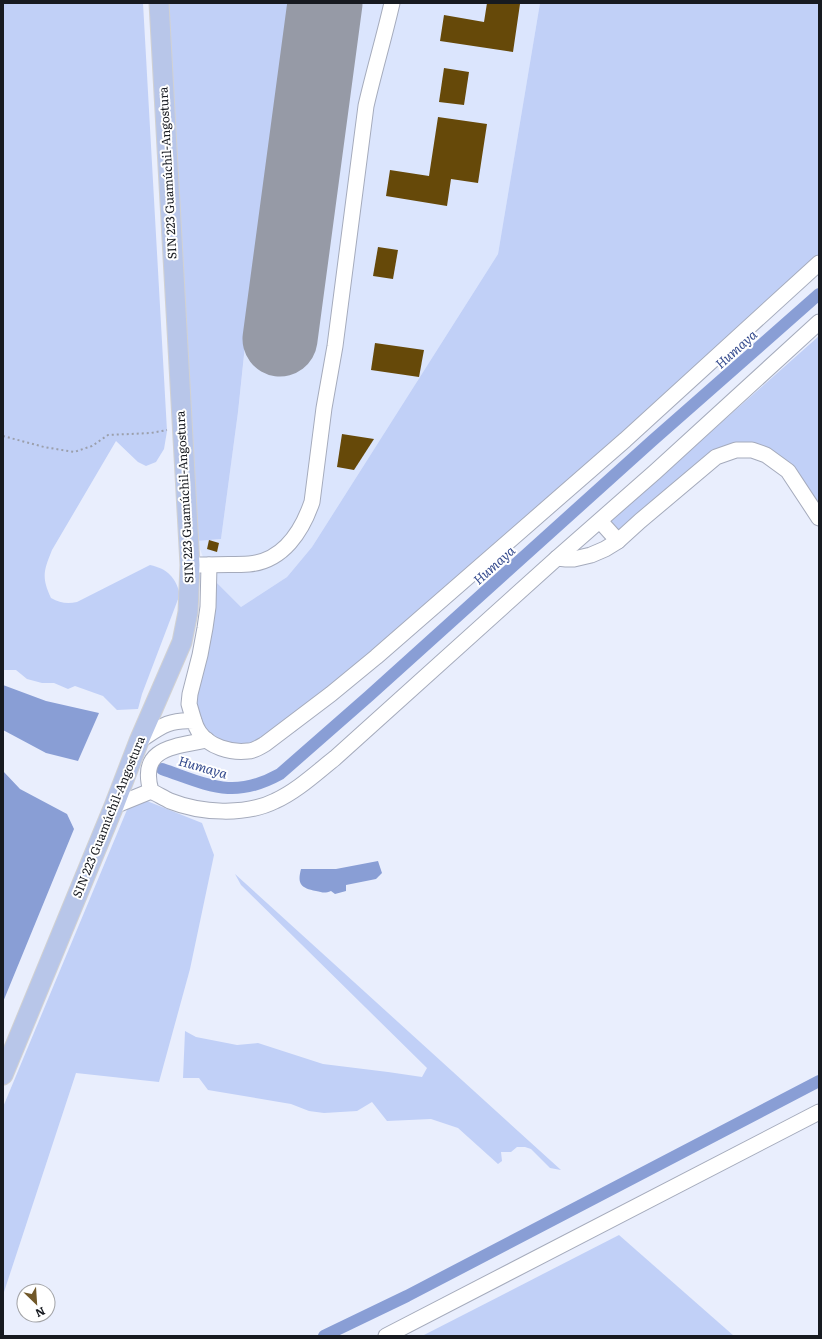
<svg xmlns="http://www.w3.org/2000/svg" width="822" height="1339" font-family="Literata,serif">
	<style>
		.built { fill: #dbe5fd }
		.green { fill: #c1d0f7 }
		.water { fill: #899ed5 }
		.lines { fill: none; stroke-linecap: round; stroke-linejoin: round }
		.canal { stroke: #899ed5; stroke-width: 12 }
		.runway { stroke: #969aa6; stroke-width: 75 }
		.building { fill: #664909 }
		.minor-casing { stroke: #a5abbc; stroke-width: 17 }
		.major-casing { stroke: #d1d1d2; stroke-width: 21 }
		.path { stroke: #9b9fab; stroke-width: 2; stroke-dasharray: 2 3; stroke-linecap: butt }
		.minor { stroke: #fff; stroke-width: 15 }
		.major { stroke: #b8c6e9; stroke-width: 19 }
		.labels { text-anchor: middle; stroke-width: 4; stroke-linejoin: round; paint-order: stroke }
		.street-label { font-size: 12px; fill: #171a20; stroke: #fff }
		.water-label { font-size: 13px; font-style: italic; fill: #354b8e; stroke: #fff }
	</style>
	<rect width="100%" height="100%" fill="#e9eefd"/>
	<polygon class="built" points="282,3 540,3 498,254 312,547 287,577 241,607 210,576 197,541 221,539 238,412"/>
	<g class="green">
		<path d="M3,3H143L167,431L164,449L156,462L146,466L138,462L116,441L52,550C44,570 41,577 51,598C60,603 67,604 77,602L150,565C168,569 175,577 180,594L142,694L138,709L117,710L103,696L75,686L68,689L54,683H42L27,679L16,670H3Z"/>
		<polygon points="168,3 312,3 267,337 246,336 238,412 221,539 197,541"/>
		<polygon points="540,3 819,3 819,261 524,524 296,731 256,751 204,743 189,685 210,576 241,607 287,577 312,547 498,254"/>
		<polygon points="819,336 819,527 789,476 742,449 621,532 610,521"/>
		<polygon points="147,801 202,823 214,855 190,969 159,1082 76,1073 3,1295 3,1107 129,805"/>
		<polygon points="235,874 561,1170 550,1168 531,1149 525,1147 517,1147 511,1152 501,1152 502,1161 498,1164 458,1128 431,1119 387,1121 372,1102 357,1111 324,1113 309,1111 291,1104 208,1090 199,1078 183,1078 185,1031 196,1037 237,1045 258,1043 323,1064 388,1072 422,1077 427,1068 241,885"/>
		<polygon points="619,1235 734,1336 422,1336"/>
	</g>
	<g class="water">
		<polygon points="3,685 46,701 99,713 78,761 46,753 3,730"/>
		<polygon points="3,771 20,789 67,814 74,829 3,1002"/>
		<path d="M378,861L382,873L376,879L346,885V891L335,894L331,891C324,894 322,892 316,891C301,888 297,884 301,869H336Z"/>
	</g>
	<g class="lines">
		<g class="canal">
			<path d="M162,769C209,785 233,800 280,774L369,696L652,441L819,294"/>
			<polyline points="324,1336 407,1296 819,1081"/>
		</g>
		<polyline class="runway" points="280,339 325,3"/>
	</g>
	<g class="building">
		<polygon points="487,3 520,4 513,52 440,41 444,15 484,22"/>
		<polygon points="444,68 469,72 464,105 439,102"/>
		<polygon points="438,117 487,124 478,183 451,179 447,206 386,196 390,170 429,176"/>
		<polygon points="378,247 398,250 393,279 373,276"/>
		<polygon points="375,343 424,350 419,377 371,370"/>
		<polygon points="342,434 374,439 354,470 337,467"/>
		<polygon points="209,540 219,543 217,552 207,549"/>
	</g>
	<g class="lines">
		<defs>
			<g id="minor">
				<polyline points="600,521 618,541"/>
				<polyline points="557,558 566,559 574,559 591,555 605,549 618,541 640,521 716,457 736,450 752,450 766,455 788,471 819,518"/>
				<path d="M209,565C222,564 236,565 249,564C283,561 302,531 312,502L324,408L335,346L366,106C374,71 384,38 392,3"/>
				<polyline points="194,721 189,704 190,694 200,655 205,628 208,607 209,565 200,565"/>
				<path d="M207,740C175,747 138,747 151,791C157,794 164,798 170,801C200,813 245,816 275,801C297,791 316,773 335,758L557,558L655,472L819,322"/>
				<path d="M139,741C159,728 168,719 194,721C195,724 197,729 199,732C209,747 231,753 248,751C254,751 260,747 265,744L331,694L376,657L625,440L819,263"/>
				<polyline points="114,806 151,791"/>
				<polyline points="386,1336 819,1112"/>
			</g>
			<polyline id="major" points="3,1075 114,806 139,741 182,642 188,612 190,565 159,3"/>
		</defs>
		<use href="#minor" class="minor-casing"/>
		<use href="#major" class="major-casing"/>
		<polyline class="path" points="3,436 44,447 74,452 92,446 108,435 151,433 167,430"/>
		<use href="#minor" class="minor"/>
		<use href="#major" class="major"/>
	</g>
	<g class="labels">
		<g class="street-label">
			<text transform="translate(168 173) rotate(-93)" y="4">SIN 223 Guamúchil-Angostura</text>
			<text transform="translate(185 497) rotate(-93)" y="4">SIN 223 Guamúchil-Angostura</text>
			<text transform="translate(109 817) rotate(-68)" y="4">SIN 223 Guamúchil-Angostura</text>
		</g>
		<g class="water-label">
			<text transform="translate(736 349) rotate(-42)" y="5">Humaya</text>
			<text transform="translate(494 565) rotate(-42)" y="5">Humaya</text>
			<text transform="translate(203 767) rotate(16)" y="5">Humaya</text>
		</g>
	</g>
	<rect width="822" height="1339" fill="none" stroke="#171a20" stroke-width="8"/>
	<g transform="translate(36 1303) rotate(155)"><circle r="19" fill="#ffffff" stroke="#a2a3a6"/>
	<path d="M0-3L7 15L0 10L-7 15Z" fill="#715829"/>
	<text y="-6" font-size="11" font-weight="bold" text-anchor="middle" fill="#171a20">N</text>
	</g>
</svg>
